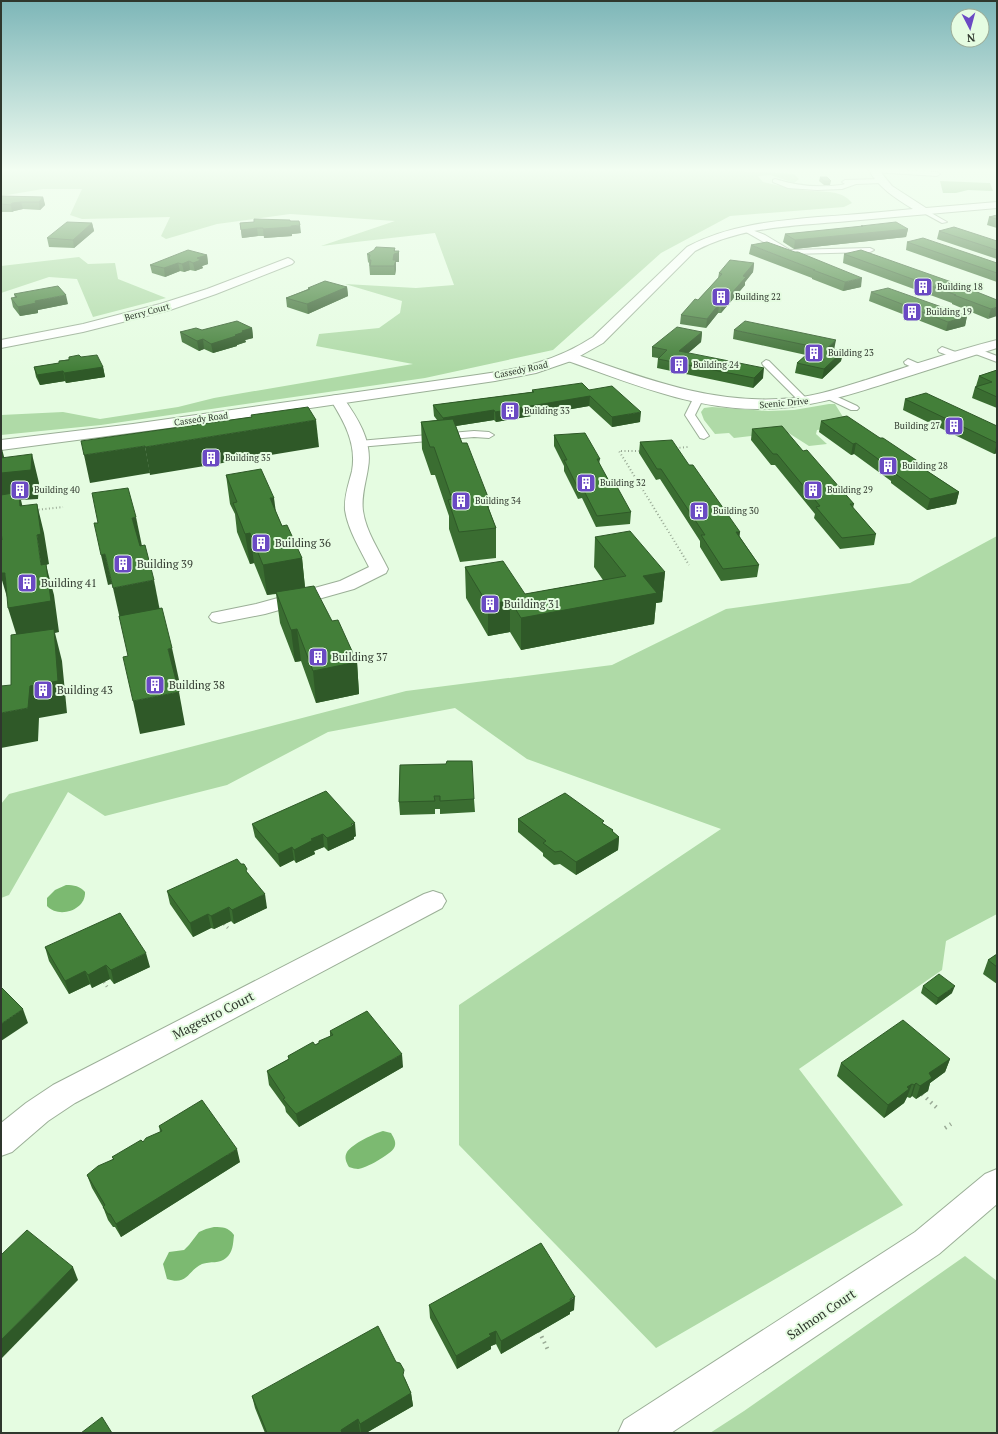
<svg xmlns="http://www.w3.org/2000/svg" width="998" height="1434" font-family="'PT Serif',serif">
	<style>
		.green { fill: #afdaa7 }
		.water { fill: #7cba71 }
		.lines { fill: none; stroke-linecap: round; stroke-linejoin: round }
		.service-casing { stroke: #9baf97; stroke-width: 2 }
		.minor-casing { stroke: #9baf97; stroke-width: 2 }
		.tertiary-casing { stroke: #9baf97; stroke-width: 2 }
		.path-far2 { stroke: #99a995; stroke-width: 2; stroke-dasharray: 1 2.5; stroke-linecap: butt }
		.path-far1 { stroke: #99a995; stroke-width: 3; stroke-dasharray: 1 3.5; stroke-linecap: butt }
		.path { stroke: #99a995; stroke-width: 4; stroke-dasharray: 1.5 4.5; stroke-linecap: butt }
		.service { fill: #fff; fill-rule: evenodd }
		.minor { fill: #fff; fill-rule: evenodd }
		.tertiary { fill: #fff; fill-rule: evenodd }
		.wall { fill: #3a6d31 }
		.shaded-wall { fill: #2f5928 }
		.building { fill: #437f39; stroke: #2f5928 }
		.labels { text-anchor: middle; stroke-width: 4; stroke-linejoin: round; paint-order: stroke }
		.far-poi-label { font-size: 9px; fill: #2f372d; stroke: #e5fce1; text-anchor: start }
		.far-street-label { font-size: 9px; fill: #2f372d; stroke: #e5fce1 }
		.poi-label { font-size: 11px; fill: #2f372d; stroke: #e5fce1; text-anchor: start }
		.near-street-label { font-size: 13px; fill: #2f372d; stroke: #e5fce1 }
	</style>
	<rect width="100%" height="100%" fill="#e5fce1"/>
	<g class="green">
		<path d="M1,169H703L794,174L799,179L794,183L770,175L758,176L763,182C776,185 790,188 803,190C819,193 841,188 852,203L844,207L730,216L661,253L553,350L425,378L101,425L1,435V415L63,412L100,419L178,407L214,398L413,364L316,346L319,334L379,328L400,313L402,301L345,284L416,288L454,285L435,233L321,246L395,221L290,214L217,224L166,239L161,236L170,217L82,219L70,215L82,189H43L1,196Z"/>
		<polygon points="79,257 88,264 115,263 118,279 166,298 93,317 77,279 49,277 1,293 1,266"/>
		<polygon points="829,404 835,404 843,417 855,424 817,430 816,434 827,444 809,446 787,432 734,438 729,433 715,434 704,420 701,412 704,408 712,407 768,411 794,410"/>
		<polygon points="997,536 997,914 946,941 942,970 799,1069 903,1205 656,1348 459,1145 459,1005 721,829 527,759 455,708 328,732 227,785 105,816 68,792 9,895 1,898 1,804 9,794 406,691 612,665 726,609 910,583"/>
		<polygon points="965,1256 997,1281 997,1433 710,1433 744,1411"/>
	</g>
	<g class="water">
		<polygon points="940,181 990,183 993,191 968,190 956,193 943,193"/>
		<path d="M66,885C74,885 80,886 85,892C86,910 59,919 47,906V898L55,890Z"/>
		<path d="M383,1131L391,1133C394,1138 397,1143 394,1148C391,1154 365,1169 358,1169C356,1169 352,1168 349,1167C346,1162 344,1157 347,1152C352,1144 375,1133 383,1131Z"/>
		<path d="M214,1227C223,1227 228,1227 234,1235C233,1244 233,1252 226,1258C220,1264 210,1261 202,1264C188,1270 188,1286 167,1279L163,1264L169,1252L184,1250L189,1245L199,1232L206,1229Z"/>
	</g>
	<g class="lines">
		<defs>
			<g id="service">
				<polygon points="870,169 937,172 940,174 937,176 873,172"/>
				<path d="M775,179C797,186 818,188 841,185L845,184L842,182L845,180L881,179L884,181L881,183L856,184L842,189L817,190L788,188L773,182V180Z"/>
				<polygon points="922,210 926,210 947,222 942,223 922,212"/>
				<path d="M744,227L765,235L790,250L870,248L874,250L870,252L790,254C774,250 757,237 742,230V228Z"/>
				<polygon points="942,347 961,354 962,356 958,359 939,352 938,350"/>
				<polygon points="976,348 997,356 997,362 973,353 972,351 973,349"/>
				<polygon points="908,359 924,366 925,368 921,371 905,364 904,362"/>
				<polygon points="766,360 769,361 810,402 808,404 802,404 763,365 762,363"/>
				<polygon points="829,393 857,406 859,408 857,410 851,410 826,398 824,396"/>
				<polygon points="698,396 703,399 695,415 709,436 704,439 700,438 685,415 693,399"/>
				<polygon points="474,431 489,432 494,435 489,438 474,437 359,447 354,444 359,441"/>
			</g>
			<g id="minor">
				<polygon points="288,258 292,260 294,262 292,264 216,294 170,310 83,332 1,348 1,340 83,324 160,304 207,289"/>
				<path d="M997,340V348C960,360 924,371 887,383C846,396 805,409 761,409C693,410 628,382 565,360L563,357L565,354L570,353L575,354C646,379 716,406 793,398C818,396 842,387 866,380C910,366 953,351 997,340Z"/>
				<path d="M337,395L342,396C357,417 373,441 368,468C366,482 361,496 363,511C366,532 379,550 388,569L386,573L354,589L265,614L219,623L212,621L209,617L212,613L256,604L340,581L369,567C360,549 348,530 345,510C344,496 349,483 352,471C357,444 344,421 330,399L332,396Z"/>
				<polygon points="433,891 442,894 446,901 442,908 75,1103 48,1121 12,1152 1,1156 1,1123 26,1103 53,1085 424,894"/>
				<polygon points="997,1169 997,1204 939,1254 671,1433 618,1433 624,1420 915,1232 985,1174"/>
			</g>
			<path id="tertiary" d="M868,169H878L892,186L926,208L997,202V208C948,212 898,217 849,221C796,226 742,226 695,251L603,343L571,361L536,373L495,381L221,421L1,450V440L133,424L477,375C520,369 556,361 593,337L687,247C728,225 773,221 818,217C850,215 881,212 913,209C895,198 879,188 868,169Z"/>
		</defs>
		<use href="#service" class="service-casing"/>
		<use href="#minor" class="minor-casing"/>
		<use href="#tertiary" class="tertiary-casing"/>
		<g class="path-far2">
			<polyline points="676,448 688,447"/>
			<polyline points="643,451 619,451 689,565"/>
			<polyline points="35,510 63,507"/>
		</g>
		<g class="path-far1">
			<polyline points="224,924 229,929"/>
			<polyline points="104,982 108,988"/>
		</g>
		<g class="path">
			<polyline points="922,1094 937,1108"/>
			<polyline points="945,1128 951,1124"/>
			<polyline points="539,1331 548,1350"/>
		</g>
		<use href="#service" class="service"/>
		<use href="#minor" class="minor"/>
		<use href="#tertiary" class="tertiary"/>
	</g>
	<g class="wall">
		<polygon points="820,177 831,181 830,185 824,185 819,181"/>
		<polygon points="1,196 43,197 45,205 40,210 23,209 14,211 12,212 1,212"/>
		<polygon points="997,215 997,228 987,225 989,217"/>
		<polygon points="290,221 301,233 292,234 292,236 264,238 264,236 258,236 242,238 240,223"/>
		<polygon points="92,223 94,231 74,248 49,247 47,238"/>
		<polygon points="861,226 908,229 906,237 794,249 783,242 785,234 861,227"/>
		<polygon points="939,231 997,241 997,259 937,239"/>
		<polygon points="907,242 997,263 997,282 906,250"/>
		<polygon points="751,245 861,287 843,291 812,279 812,278 749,254"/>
		<polygon points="395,248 395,251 399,260 399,262 396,262 396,269 395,275 370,275 369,263 368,262 367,254"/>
		<polygon points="844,254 973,291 997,300 988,319 952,304 952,303 843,263"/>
		<polygon points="207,255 208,264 202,266 203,268 195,271 190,270 184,272 180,271 165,277 152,273 150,265"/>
		<polygon points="754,263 753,272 745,282 745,285 721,313 718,313 706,328 680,324 681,315 698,300 718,278 719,273"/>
		<polygon points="347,287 348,296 308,314 287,307 286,298 308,289 308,288"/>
		<polygon points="871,292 967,316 965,326 946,331 869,301"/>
		<polygon points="14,294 68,304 38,310 38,313 20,316 13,307 11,298 15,298"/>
		<polygon points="252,328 253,338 245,340 246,342 237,345 237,346 213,353 204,349 199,351 182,342 180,332 202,330"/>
		<polygon points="734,330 843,351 841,361 822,379 795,373 797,363 806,355 733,339"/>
		<polygon points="702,332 701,342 688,353 763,378 753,388 657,368 658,358 652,357 652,347"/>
		<polygon points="81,357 103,367 105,377 66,383 65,381 40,385 36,377 34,367 59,363 59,361"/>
		<polygon points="997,370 997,408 972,398 975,387 977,387 976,386 979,376"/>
		<polygon points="532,390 589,390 640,422 612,427 589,406 496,422 494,420 456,426 462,443 488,497 489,509 496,528 496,558 460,562 449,529 449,516 435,475 431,475 422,449 421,422 437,420 434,416 433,405 532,392"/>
		<polygon points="905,399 997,426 997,453 994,454 903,410"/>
		<polygon points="821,421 880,438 925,466 924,469 959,492 956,504 927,510 891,483 891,481 854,454 851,455 819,432"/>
		<polygon points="752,429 803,451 854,504 853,508 876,534 874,545 840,549 814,518 815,514 775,465 771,465 751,440"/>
		<polygon points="554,435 600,459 599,464 610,483 631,512 630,524 596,527 582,498 578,499 564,471 564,466 554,446"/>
		<polygon points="640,442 740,537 759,565 757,577 721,581 700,547 700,541 660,479 656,480 639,453"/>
		<polygon points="226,475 276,512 282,526 302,558 305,587 332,621 357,662 359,694 316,703 301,661 295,662 280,623 276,594 267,595 254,563 250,564 237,532 235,514 230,504"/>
		<polygon points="595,537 665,572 662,602 656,603 654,624 521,650 510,632 488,636 466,598 465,567 525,594 603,580 594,567"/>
		<polygon points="400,765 474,799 475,812 440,814 440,809 435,809 435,814 400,815 399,802"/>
		<polygon points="518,819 604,824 619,837 618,850 576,875 560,864 554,865 543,856 543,853 518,832"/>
		<polygon points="252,824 356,836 354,837 354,839 328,851 324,847 314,851 315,854 296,863 294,860 280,867 255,837"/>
		<polygon points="248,873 267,908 234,924 231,921 214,929 211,928 193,937 170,904 167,891"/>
		<polygon points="45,947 150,967 114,984 110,979 92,988 90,984 69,994 49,961"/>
		<polygon points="997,954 997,984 983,974 988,960"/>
		<polygon points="923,986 952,993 936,1005 921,993"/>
		<polygon points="330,1031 403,1067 299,1127 286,1112 285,1107 269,1085 267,1071 289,1059 288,1056 315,1045 330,1036"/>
		<polygon points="950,1059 945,1072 930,1083 928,1091 916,1099 912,1096 910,1098 907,1097 904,1103 884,1118 837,1076 841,1063"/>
		<polygon points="159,1126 240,1162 121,1237 115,1227 113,1227 108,1220 103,1207 92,1188 87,1175 113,1159 112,1157 143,1142 160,1132"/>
		<polygon points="429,1305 574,1310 570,1312 570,1314 501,1354 496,1344 491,1346 491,1349 457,1369 430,1318"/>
		<polygon points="405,1379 411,1393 413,1406 366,1433 361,1433 360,1432 358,1433 265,1433 255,1408 252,1396"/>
	</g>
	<g class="shaded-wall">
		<polygon points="43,197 45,205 40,210 39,202"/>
		<polygon points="21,202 23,209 14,211 12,212 11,205 12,203"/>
		<polygon points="92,223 94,231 74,248 73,240"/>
		<polygon points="300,225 301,233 292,234 292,236 264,238 263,229"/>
		<polygon points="257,228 258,236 242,238 241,230"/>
		<polygon points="908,229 906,237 794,249 795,240"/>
		<polygon points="395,248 395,254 399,251 399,262 396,262 396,269 395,275 394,266 393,260"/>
		<polygon points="207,255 208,264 202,266 203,268 195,271 193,263 197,258"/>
		<polygon points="189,261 190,270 184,272 182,264"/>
		<polygon points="178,263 180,271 165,277 164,268"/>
		<polygon points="754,263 753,272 745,282 745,285 721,313 722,304 743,276"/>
		<polygon points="862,278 861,287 843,291 845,282"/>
		<polygon points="347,287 348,296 308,314 307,304"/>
		<polygon points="66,295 68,304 38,310 38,313 20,316 18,307 35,301"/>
		<polygon points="719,304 718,313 706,328 707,319"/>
		<polygon points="997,307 997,316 988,319 991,309"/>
		<polygon points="967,316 965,326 946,331 948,322"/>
		<polygon points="252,328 253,338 245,340 246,342 237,345 237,346 213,353 211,344 235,335 242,331"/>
		<polygon points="702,332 701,342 679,361 679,351"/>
		<polygon points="203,339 204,349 199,351 197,341"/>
		<polygon points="836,340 834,350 827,348"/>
		<polygon points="843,351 841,361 822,379 824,369"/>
		<polygon points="103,367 105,377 66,383 64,373"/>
		<polygon points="764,368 763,378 753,388 754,378"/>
		<polygon points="63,371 65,381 40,385 37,375"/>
		<polygon points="590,396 589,406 496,422 495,412"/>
		<polygon points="494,410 494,420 443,428 443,418"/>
		<polygon points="641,412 640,422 612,427 612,417"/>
		<polygon points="316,420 319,447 150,475 145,447"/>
		<polygon points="856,443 854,454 851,455 853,444"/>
		<polygon points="997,443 997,453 994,454"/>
		<polygon points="145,446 150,473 90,483 84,455"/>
		<polygon points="2,449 8,472 32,454 39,483 38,499 21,500 26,521 1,498 1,458"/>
		<polygon points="959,492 956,504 927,510 930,499"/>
		<polygon points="270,498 274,498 278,527"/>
		<polygon points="37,504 44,533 49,564 46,565 54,595 59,632 55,633 62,661 67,713 39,718 38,741 1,748 1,713 28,708 18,640 8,608 41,565 37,535"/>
		<polygon points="136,517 142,546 138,547 132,518"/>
		<polygon points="736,532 740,532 739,543"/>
		<polygon points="250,533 254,563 250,564 245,534"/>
		<polygon points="105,554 112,584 108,585 101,555"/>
		<polygon points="302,558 305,588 267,595 263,565"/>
		<polygon points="665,572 662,602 656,603 654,624 521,650 521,618 643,576"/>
		<polygon points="1,573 5,573 9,604 1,577"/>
		<polygon points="154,580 160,611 120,619 113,588"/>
		<polygon points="510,600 510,632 488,636 488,605"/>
		<polygon points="297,629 301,661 295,662 291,630"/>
		<polygon points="172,648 179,680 174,681 168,649"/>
		<polygon points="357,662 359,694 316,703 313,671"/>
		<polygon points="179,692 185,725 140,734 133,701"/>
		<polygon points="355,823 356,836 354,837 354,839 328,851 327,838"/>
		<polygon points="613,830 612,841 619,837 618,850 576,875 576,862"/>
		<polygon points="323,834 324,847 314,851 315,854 296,863 294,850 311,839"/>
		<polygon points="292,847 294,860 280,867 278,854"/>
		<polygon points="265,894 267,908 234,924 232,910"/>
		<polygon points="229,907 231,921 214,929 211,916"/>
		<polygon points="208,914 211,928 193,937 190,923"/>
		<polygon points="146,953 150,967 114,984 111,970"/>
		<polygon points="106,965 110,979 92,988 88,975"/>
		<polygon points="85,971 90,984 69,994 65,981"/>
		<polygon points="955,986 952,993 936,1005 938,998"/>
		<polygon points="23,1009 28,1023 1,1041 1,1024"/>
		<polygon points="402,1054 403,1067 299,1127 296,1114"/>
		<polygon points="950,1059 945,1072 930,1083 928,1091 916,1099 920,1086 929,1073"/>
		<polygon points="916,1083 912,1096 910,1098 914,1085"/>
		<polygon points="912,1084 907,1097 904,1103 884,1118 888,1105 907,1087"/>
		<polygon points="237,1149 240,1162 121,1237 116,1224"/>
		<polygon points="73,1267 78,1280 1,1359 1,1340"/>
		<polygon points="575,1297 574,1310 570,1312 570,1314 501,1354 501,1341"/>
		<polygon points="496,1331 496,1344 491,1346 491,1349 457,1369 456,1356 489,1334"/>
		<polygon points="411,1393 413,1406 366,1433 361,1433 360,1424"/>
		<polygon points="358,1419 360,1432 358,1433 342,1433 341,1430"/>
	</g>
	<g class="building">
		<polygon points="820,177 827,177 831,181 824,181"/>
		<polygon points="1,196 43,197 39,202 21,202 12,203 11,205 1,204"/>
		<polygon points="997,215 997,219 989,217"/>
		<polygon points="254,219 290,220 290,221 299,221 300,225 291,226 291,227 263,229 263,228 257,228 241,230 240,223 254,222"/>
		<polygon points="67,222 92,223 73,240 47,238"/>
		<polygon points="896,222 908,229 795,240 785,234 863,226 861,226"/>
		<polygon points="954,227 997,241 997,250 939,231"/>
		<polygon points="923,238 997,263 997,273 907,242"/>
		<polygon points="767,242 795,252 798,252 862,278 845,282 813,270 815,270 751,245"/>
		<polygon points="376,247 395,248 394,251 399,251 398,253 394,254 393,260 396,260 394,266 370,266 371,260 369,260 370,255 367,254 374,250"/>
		<polygon points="188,250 207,255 197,258 201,260 193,263 189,261 182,264 178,263 164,268 150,265"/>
		<polygon points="861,250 974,290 972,290 997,300 997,307 991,309 954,295 956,295 844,254"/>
		<polygon points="730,260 754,263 743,276 746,277 722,304 719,304 707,319 681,315 695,299 698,300 722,274 719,273"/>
		<polygon points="325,281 347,287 307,304 286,298 310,289 308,288"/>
		<polygon points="58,286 66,295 35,301 36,303 18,307 11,298 17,297 14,294"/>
		<polygon points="888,288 967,316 948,322 871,292"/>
		<polygon points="237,321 252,328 242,331 244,332 235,335 236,336 211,344 203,339 197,341 180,332 196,328 202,330"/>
		<polygon points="745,321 836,340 827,348 843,351 824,369 797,363 815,347 734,330"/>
		<polygon points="677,327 702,332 679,351 764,368 754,378 658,359 667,350 652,347"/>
		<polygon points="79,355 81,357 97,355 103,367 64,373 63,371 37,375 34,367 59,363 59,361 69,360 69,357"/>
		<polygon points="997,370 997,397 975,387 992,382 979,376"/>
		<polygon points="582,383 589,390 612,386 641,412 612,417 590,396 495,412 494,410 443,418 433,405 534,392 532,390"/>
		<polygon points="926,393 997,426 997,443 905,399"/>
		<polygon points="308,407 316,420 145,447 145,446 84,455 81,441 252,417 251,415"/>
		<polygon points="847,416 880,438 883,438 925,466 921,467 959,492 930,499 893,472 896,472 856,443 853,444 821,421"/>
		<polygon points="453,419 462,443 467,443 488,497 484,497 496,528 459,532 448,500 452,499 434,447 430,447 421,422"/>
		<polygon points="782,426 803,451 807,450 854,504 850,504 876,534 842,538 816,507 820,506 777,454 773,454 752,429"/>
		<polygon points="585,433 600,459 597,459 610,483 615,483 631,512 597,516 582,487 578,488 564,460 567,460 554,435"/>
		<polygon points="672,440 689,465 693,465 740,532 736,532 759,565 723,569 701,535 705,535 661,469 657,469 640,442"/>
		<polygon points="32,454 31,470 1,473 1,458"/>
		<polygon points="261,469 274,498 270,498 282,526 287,525 302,558 263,565 250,533 245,534 233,503 237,502 226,475"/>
		<polygon points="128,488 136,517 132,518 140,546 145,545 154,580 113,588 105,554 101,555 94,523 98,523 92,493"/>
		<polygon points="19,492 20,506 37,504 41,534 37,535 41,565 46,564 51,601 8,608 5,573 1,573 1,540 2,540 1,531 1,495"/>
		<polygon points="630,531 665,572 643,576 657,593 521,618 510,600 488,605 465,567 503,561 525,594 626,576 595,537"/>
		<polygon points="314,586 332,621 338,620 357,662 313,671 297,629 291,630 276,592"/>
		<polygon points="162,608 172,648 168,649 179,692 133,701 123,657 128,656 119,616"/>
		<polygon points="54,629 58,681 30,686 28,708 1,713 1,686 11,685 11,635"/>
		<polygon points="447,761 472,761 474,799 440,801 440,796 434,796 435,801 399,802 400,765 446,764"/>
		<polygon points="326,791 355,823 351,824 353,826 327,838 323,834 311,839 313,840 294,850 292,847 278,854 252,824"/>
		<polygon points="565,793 604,821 602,823 613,830 612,831 619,837 576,862 561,851 555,852 543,843 546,841 518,819"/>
		<polygon points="237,859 241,864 244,864 247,869 246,871 265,894 232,910 229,907 211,916 208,914 190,923 167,891"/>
		<polygon points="120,913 146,953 111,970 106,965 88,975 85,971 65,981 45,947"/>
		<polygon points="997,954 997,967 988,960"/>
		<polygon points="939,974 955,986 938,998 923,986"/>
		<polygon points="1,987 23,1009 1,1024"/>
		<polygon points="367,1011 402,1054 296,1114 283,1099 285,1098 267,1071 289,1059 288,1056 313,1042 315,1045 319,1043 319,1041 333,1035 330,1031"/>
		<polygon points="903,1020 950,1059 929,1073 932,1078 920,1086 916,1083 914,1085 912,1084 907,1087 909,1089 888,1105 841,1063"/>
		<polygon points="202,1100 237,1149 116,1224 110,1214 108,1214 103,1207 105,1205 87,1175 98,1166 114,1159 112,1157 141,1140 143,1142 146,1138 162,1131 159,1126"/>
		<polygon points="27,1230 73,1267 1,1340 1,1255"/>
		<polygon points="541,1243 575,1297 570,1299 571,1301 501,1341 496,1331 489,1334 491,1336 456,1356 429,1305"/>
		<polygon points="378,1326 396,1362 400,1363 404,1370 403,1375 411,1393 360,1424 358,1419 341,1430 342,1433 267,1433 252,1396"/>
		<polygon points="102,1417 112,1433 81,1433"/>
	</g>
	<linearGradient id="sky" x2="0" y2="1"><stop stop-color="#7db6b8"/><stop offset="0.46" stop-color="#f3fef2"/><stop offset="1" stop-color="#f3fef2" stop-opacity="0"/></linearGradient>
	<rect width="998" height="370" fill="url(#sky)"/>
	<defs>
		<symbol id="building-square" viewBox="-11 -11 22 22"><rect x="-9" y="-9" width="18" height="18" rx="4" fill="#6a4ac3" stroke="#e5fce1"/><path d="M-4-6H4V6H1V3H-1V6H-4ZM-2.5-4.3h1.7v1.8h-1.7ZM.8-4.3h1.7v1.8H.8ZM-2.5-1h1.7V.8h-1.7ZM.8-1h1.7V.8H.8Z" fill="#fff"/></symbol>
	</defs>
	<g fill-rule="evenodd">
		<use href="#building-square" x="912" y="276" width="22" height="22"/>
		<use href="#building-square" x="710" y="286" width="22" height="22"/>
		<use href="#building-square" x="901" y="301" width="22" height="22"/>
		<use href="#building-square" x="803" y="342" width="22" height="22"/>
		<use href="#building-square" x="668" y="354" width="22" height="22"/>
		<use href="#building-square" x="499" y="400" width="22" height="22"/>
		<use href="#building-square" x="943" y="415" width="22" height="22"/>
		<use href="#building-square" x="200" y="447" width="22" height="22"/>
		<use href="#building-square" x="877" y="455" width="22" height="22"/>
		<use href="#building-square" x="575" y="472" width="22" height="22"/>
		<use href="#building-square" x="9" y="479" width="22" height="22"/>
		<use href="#building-square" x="802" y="479" width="22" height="22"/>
		<use href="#building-square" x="450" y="490" width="22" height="22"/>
		<use href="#building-square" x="688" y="500" width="22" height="22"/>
		<use href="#building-square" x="250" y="532" width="22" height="22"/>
		<use href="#building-square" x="112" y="553" width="22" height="22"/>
		<use href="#building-square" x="16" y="572" width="22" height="22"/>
		<use href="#building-square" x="479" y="593" width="22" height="22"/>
		<use href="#building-square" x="307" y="646" width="22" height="22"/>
		<use href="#building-square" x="144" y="674" width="22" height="22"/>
		<use href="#building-square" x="32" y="679" width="22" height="22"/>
	</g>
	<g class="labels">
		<g class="far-poi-label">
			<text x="937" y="290">Building 18</text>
			<text x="735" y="300">Building 22</text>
			<text x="926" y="315">Building 19</text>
			<text x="828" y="356">Building 23</text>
			<text x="693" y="368">Building 24</text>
			<text x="524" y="414">Building 33</text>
			<text x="940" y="429" text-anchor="end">Building 27</text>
			<text x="225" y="461">Building 35</text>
			<text x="902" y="469">Building 28</text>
			<text x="600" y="486">Building 32</text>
			<text x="34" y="493">Building 40</text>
			<text x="827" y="493">Building 29</text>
			<text x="475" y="504">Building 34</text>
			<text x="713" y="514">Building 30</text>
		</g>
		<g class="far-street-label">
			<text transform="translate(147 312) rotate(-15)" y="3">Berry Court</text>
			<text transform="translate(521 370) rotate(-12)" y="3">Cassedy Road</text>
			<text transform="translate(784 403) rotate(-5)" y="3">Scenic Drive</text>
			<text transform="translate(201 419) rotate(-8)" y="3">Cassedy Road</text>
		</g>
		<g class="poi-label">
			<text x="275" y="547">Building 36</text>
			<text x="137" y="568">Building 39</text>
			<text x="41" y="587">Building 41</text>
			<text x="504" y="608">Building 31</text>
			<text x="332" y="661">Building 37</text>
			<text x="169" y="689">Building 38</text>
			<text x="57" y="694">Building 43</text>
		</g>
		<g class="near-street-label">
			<text transform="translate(213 1015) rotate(-27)" y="5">Magestro Court</text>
			<text transform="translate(821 1314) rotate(-34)" y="5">Salmon Court</text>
		</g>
	</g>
	<rect width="998" height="1434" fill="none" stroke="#2f372d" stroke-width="4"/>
	<g transform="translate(970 28) rotate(174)"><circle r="19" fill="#e5fce1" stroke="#9cad99"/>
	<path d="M0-3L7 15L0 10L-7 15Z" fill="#6a4ac3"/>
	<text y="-6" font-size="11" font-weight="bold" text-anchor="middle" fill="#2f372d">N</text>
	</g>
</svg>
